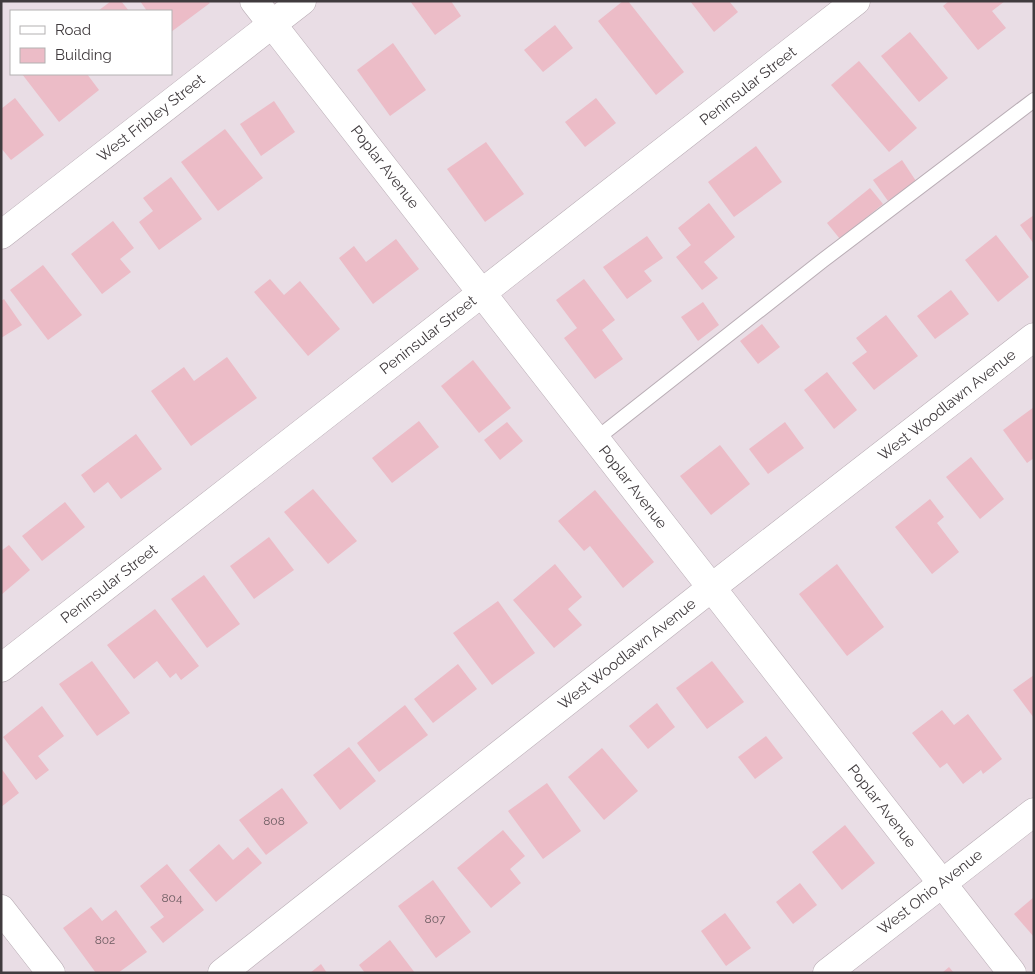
<svg xmlns="http://www.w3.org/2000/svg" width="1035" height="974" font-family="Raleway,sans-serif">
	<style>
		.building { fill: #ecbcc7 }
		.lines { fill: none; stroke-linecap: round; stroke-linejoin: round }
		.service-casing { stroke: #b9adb5; stroke-width: 16 }
		.minor-casing { stroke: #b9adb5; stroke-width: 29 }
		.service { stroke: #fff; stroke-width: 14 }
		.minor { stroke: #fff; stroke-width: 28 }
		.labels { text-anchor: middle; stroke-width: 5; stroke-linejoin: round; paint-order: stroke }
		.number-label { font-size: 12px; fill: #6b5b60 }
		.street-label { font-size: 15px; fill: #403b3e; stroke: #fff }
	</style>
	<rect width="100%" height="100%" fill="#e9dde5"/>
	<g class="building">
		<polygon points="111,1 121,1 129,11 98,11"/>
		<polygon points="140,1 208,1 210,3 171,32 171,11 147,11"/>
		<polygon points="410,1 451,1 461,16 435,35"/>
		<polygon points="623,1 628,1 684,72 656,95 598,21"/>
		<polygon points="690,1 729,1 738,12 714,32"/>
		<polygon points="949,1 1005,1 992,11 1006,28 978,50 943,6"/>
		<polygon points="555,25 573,48 543,72 524,50"/>
		<polygon points="910,32 948,78 919,102 881,56"/>
		<polygon points="393,43 426,90 390,116 357,70"/>
		<polygon points="859,61 917,128 889,152 831,85"/>
		<polygon points="22,74 87,74 99,90 59,122"/>
		<polygon points="15,98 44,135 11,160 1,148 1,109"/>
		<polygon points="596,98 616,123 585,147 565,122"/>
		<polygon points="274,101 295,132 261,156 240,124"/>
		<polygon points="225,129 263,178 218,211 181,162"/>
		<polygon points="486,142 524,194 485,222 447,169"/>
		<polygon points="756,146 782,182 734,217 708,182"/>
		<polygon points="902,160 916,181 888,201 873,180"/>
		<polygon points="171,177 202,219 159,250 139,222 153,211 143,198"/>
		<polygon points="870,188 883,204 840,239 827,223"/>
		<polygon points="709,203 735,237 704,262 718,278 702,290 676,257 691,245 678,228"/>
		<polygon points="1034,215 1034,244 1020,225"/>
		<polygon points="113,221 134,248 120,259 131,272 102,294 71,254"/>
		<polygon points="996,235 1029,277 998,302 965,260"/>
		<polygon points="647,236 663,258 644,271 652,281 627,299 603,267"/>
		<polygon points="396,239 419,269 373,304 339,258 354,246 366,262"/>
		<polygon points="43,265 82,315 48,340 10,290"/>
		<polygon points="270,279 284,295 300,281 340,329 308,356 254,292"/>
		<polygon points="584,279 615,320 602,330 623,359 595,379 564,338 577,328 556,300"/>
		<polygon points="951,290 969,314 935,339 917,316"/>
		<polygon points="4,299 22,325 1,338 1,301"/>
		<polygon points="703,302 719,325 698,341 681,317"/>
		<polygon points="886,315 918,356 874,390 852,363 867,352 856,338"/>
		<polygon points="762,324 780,347 758,364 740,341"/>
		<polygon points="227,357 257,398 191,446 151,391 184,367 194,381"/>
		<polygon points="473,360 511,408 479,433 441,386"/>
		<polygon points="827,372 857,410 834,429 804,390"/>
		<polygon points="1034,407 1034,458 1027,463 1003,430"/>
		<polygon points="419,421 439,447 392,483 372,458"/>
		<polygon points="507,422 523,441 500,460 484,440"/>
		<polygon points="785,422 804,448 768,474 749,449"/>
		<polygon points="136,434 162,469 121,499 108,482 94,493 81,475"/>
		<polygon points="720,445 750,484 711,515 680,476"/>
		<polygon points="971,457 1004,499 980,519 946,477"/>
		<polygon points="313,489 357,541 328,564 284,512"/>
		<polygon points="595,490 654,562 623,588 590,546 584,551 558,521"/>
		<polygon points="930,499 944,517 937,523 959,552 932,574 895,527"/>
		<polygon points="65,502 85,527 42,561 22,536"/>
		<polygon points="269,537 294,570 254,599 230,566"/>
		<polygon points="9,545 30,570 1,595 1,551"/>
		<polygon points="555,564 582,597 568,609 582,625 554,648 513,600"/>
		<polygon points="837,564 884,627 847,656 799,594"/>
		<polygon points="204,575 240,624 207,648 171,599"/>
		<polygon points="498,601 535,653 492,685 453,633"/>
		<polygon points="155,609 199,666 181,680 176,673 170,678 157,661 134,679 107,645"/>
		<polygon points="92,661 130,713 97,736 59,684"/>
		<polygon points="712,661 744,702 707,729 676,688"/>
		<polygon points="458,664 477,689 433,723 414,699"/>
		<polygon points="1034,675 1034,718 1013,690"/>
		<polygon points="657,703 675,727 648,749 629,726"/>
		<polygon points="405,705 428,735 379,772 357,743"/>
		<polygon points="42,706 64,736 38,756 49,770 36,780 3,737"/>
		<polygon points="942,710 954,725 968,714 1002,759 983,774 981,770 963,784 947,763 940,768 912,733"/>
		<polygon points="766,736 783,758 755,779 738,757"/>
		<polygon points="349,747 376,781 340,810 313,775"/>
		<polygon points="602,748 638,791 604,820 568,777"/>
		<polygon points="1,768 19,793 1,807"/>
		<polygon points="547,783 581,831 543,859 508,811"/>
		<polygon points="282,788 308,823 266,855 239,820"/>
		<polygon points="845,825 875,863 842,890 812,852"/>
		<polygon points="503,830 525,856 510,869 521,883 491,908 457,868"/>
		<polygon points="219,844 233,860 248,847 262,863 216,902 189,870"/>
		<polygon points="167,864 204,910 163,943 150,927 164,917 140,886"/>
		<polygon points="433,880 471,932 436,958 398,906"/>
		<polygon points="800,883 817,905 793,924 776,902"/>
		<polygon points="1034,897 1034,937 1014,914"/>
		<polygon points="91,907 102,921 116,910 147,952 118,973 96,973 63,928"/>
		<polygon points="725,913 751,948 726,966 701,931"/>
		<polygon points="390,940 415,973 365,973 359,965"/>
		<polygon points="321,964 327,973 310,973"/>
		<polygon points="949,967 954,973 942,973"/>
	</g>
	<g class="lines">
		<defs>
			<polyline id="service" points="596,439 822,261 1034,100"/>
			<g id="minor">
				<polyline points="254,1 1012,973"/>
				<polyline points="1,235 302,1"/>
				<polyline points="1,668 856,1"/>
				<polyline points="1,909 51,973"/>
				<polyline points="222,973 711,588 1034,337"/>
				<polyline points="827,973 1034,812"/>
			</g>
		</defs>
		<use href="#service" class="service-casing"/>
		<use href="#minor" class="minor-casing"/>
		<use href="#service" class="service"/>
		<use href="#minor" class="minor"/>
	</g>
	<g class="labels">
		<g class="number-label">
			<text x="274" y="825">808</text>
			<text x="172" y="902">804</text>
			<text x="435" y="923">807</text>
			<text x="105" y="944">802</text>
		</g>
		<g class="street-label">
			<text transform="translate(748 86) rotate(-38)" y="5">Peninsular Street</text>
			<text transform="translate(151 118) rotate(-38)" y="5">West Fribley Street</text>
			<text transform="translate(385 167) rotate(52)" y="5">Poplar Avenue</text>
			<text transform="translate(428 335) rotate(-38)" y="5">Peninsular Street</text>
			<text transform="translate(947 405) rotate(-38)" y="5">West Woodlawn Avenue</text>
			<text transform="translate(633 487) rotate(52)" y="5">Poplar Avenue</text>
			<text transform="translate(109 584) rotate(-38)" y="5">Peninsular Street</text>
			<text transform="translate(627 654) rotate(-38)" y="5">West Woodlawn Avenue</text>
			<text transform="translate(882 806) rotate(52)" y="5">Poplar Avenue</text>
			<text transform="translate(930 892) rotate(-38)" y="5">West Ohio Avenue</text>
		</g>
	</g>
	<rect width="1035" height="974" fill="none" stroke="#403b3e" stroke-width="5"/>
	<rect x="10" y="10" width="162" height="65" fill="#ffffff" stroke="#b3b1b2"/>
	<rect x="20" y="26" width="25" height="8" fill="#ffffff" stroke="#b3b1b2"/>
	<text x="55" y="35" font-size="15" fill="#403b3e">Road</text>
	<rect x="20" y="48" width="25" height="15" fill="#ecbcc7" stroke="#b3b1b2"/>
	<text x="55" y="60" font-size="15" fill="#403b3e">Building</text>
</svg>
